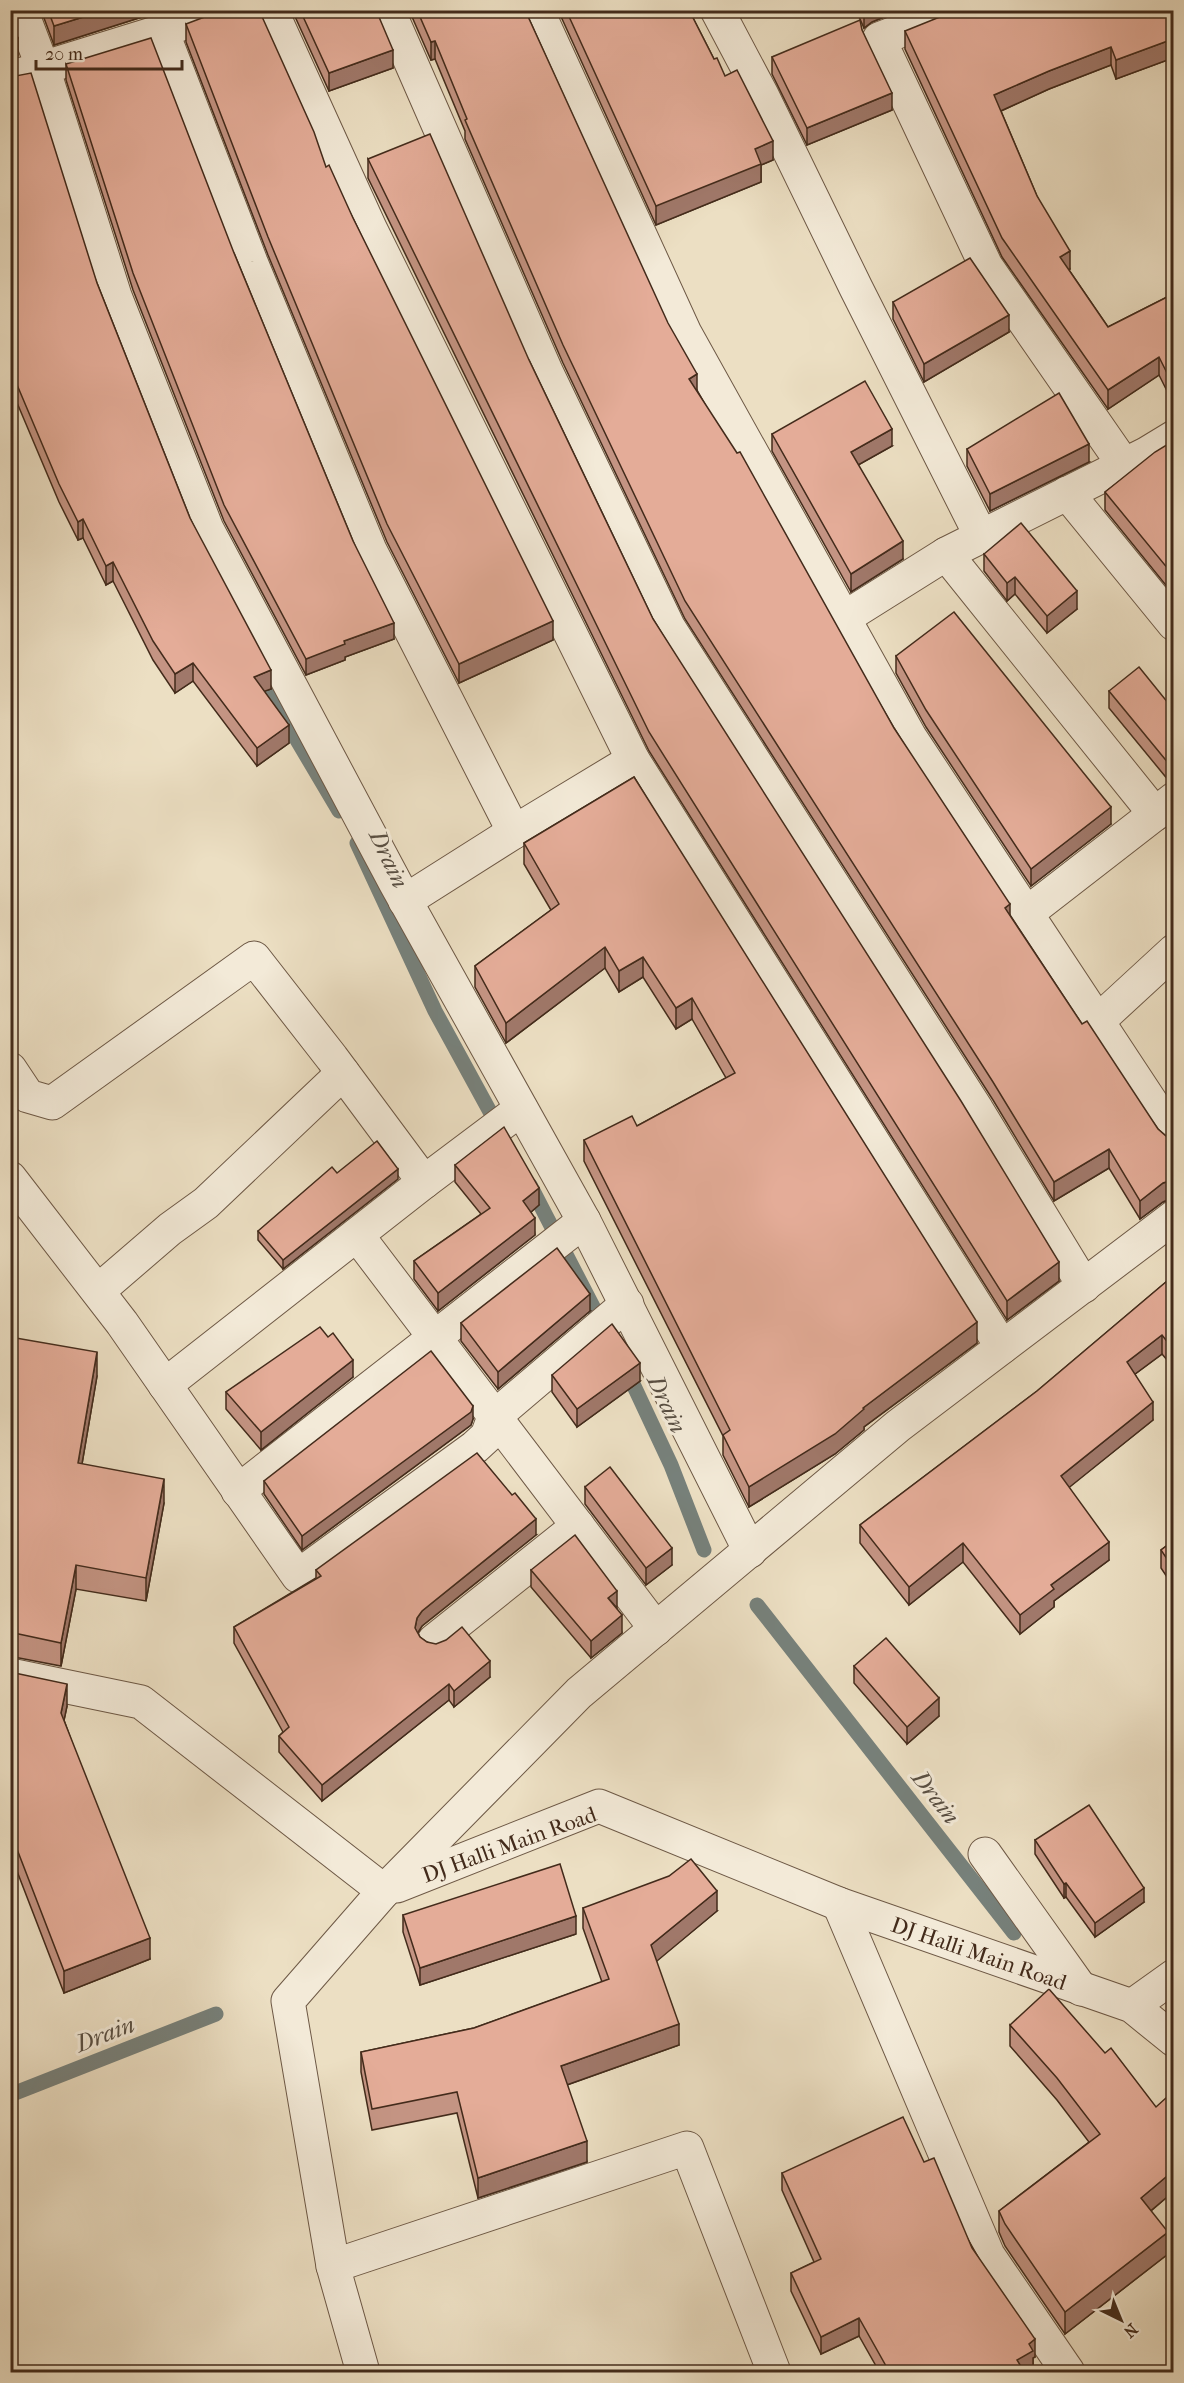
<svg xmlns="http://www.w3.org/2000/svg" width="1184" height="2383" font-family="'IM FELL French Canon',serif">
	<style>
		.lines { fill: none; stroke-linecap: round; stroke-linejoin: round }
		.stream { stroke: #77817b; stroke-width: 15 }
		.minor-casing { stroke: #6d5845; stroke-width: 35 }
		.minor { stroke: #f3ead8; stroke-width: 33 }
		.wall { fill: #c49483; stroke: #432b1b; stroke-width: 1.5 }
		.shaded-wall { fill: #a0786a; stroke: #432b1b; stroke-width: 1.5 }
		.building { fill: #e4ac98; stroke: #432b1b; stroke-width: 1.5 }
		.labels { text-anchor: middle; stroke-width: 6; stroke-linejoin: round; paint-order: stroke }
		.street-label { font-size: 22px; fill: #432b1b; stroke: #f3ead8 }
		.water-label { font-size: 24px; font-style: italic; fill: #594f43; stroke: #f3ead8 }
	</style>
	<rect width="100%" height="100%" fill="#ecdfc3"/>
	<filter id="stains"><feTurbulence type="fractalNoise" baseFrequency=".00333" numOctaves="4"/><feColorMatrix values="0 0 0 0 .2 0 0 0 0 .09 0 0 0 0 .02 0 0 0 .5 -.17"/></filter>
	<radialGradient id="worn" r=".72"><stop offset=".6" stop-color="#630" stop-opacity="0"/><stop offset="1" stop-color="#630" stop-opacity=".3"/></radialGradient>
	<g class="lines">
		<g class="stream">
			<polyline points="258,674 339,811"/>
			<polyline points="357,843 435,1011 500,1130"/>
			<polyline points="530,1185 603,1326"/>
			<polyline points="626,1369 671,1465 704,1550"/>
			<polyline points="757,1605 1014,1933"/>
			<polyline points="10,2095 216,2014"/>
		</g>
		<defs>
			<g id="minor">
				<polyline points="21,10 43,68 115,296 207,529 396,884 584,1221 750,1551"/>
				<polyline points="271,10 370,228 633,760 1002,1347"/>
				<polyline points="388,10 546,371 669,628 977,1110 1084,1286"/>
				<polyline points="537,10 685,333 910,737 1174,1137"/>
				<polyline points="717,10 762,95 856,288 981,536"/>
				<polyline points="954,10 879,39 986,266 1124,465"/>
				<polyline points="162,31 251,262 370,550 514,832"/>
				<polyline points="10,78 162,31 220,10"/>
				<polyline points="1067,493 1174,624"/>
				<polyline points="946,554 1155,814"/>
				<polyline points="844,618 946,554 1146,454 1174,437"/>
				<polyline points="405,901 514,832 633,760"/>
				<polyline points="1026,914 1174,799"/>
				<polyline points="1098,1021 1174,951"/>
				<polyline points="10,1069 28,1096 52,1103 254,958 332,1058 424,1182 165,1385"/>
				<polyline points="10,1178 122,1323 298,1576 475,1447 487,1436 494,1417 627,1304"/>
				<polyline points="424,1182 521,1109"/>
				<polyline points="357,1235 656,1629"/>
				<polyline points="98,1291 170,1229 206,1203 343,1073"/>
				<polyline points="238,1491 584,1221"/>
				<polyline points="434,1641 578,1526"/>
				<polyline points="10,1675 141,1702 384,1891"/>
				<polyline points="985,1854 1081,1989"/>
				<polyline points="397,1886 599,1806 839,1904 1132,2006 1174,2040"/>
				<polyline points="839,1904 988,2255 1068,2372"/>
				<polyline points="1132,2006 1174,1976"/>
				<polyline points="333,2266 687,2148 774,2372"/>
				<polyline points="363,2372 333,2266 288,2001 384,1891 579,1693 898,1426 1174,1217"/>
			</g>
		</defs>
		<use href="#minor" class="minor-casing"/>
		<use href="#minor" class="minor"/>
	</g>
	<g class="wall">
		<polygon points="41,10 164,10 54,45"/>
		<polygon points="292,10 376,10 393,68 329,91"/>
		<polygon points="409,10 525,10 697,391 894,728 1010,915 1082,1024 1158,1129 1166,1136 1173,1137 1173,1199 1163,1202 1140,1219 1109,1168 1054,1201 993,1100 685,619 563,363 465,139 465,131 435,59 431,60"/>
		<polygon points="558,10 689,10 714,59 725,76 773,160 761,165 761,182 656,225"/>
		<polygon points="856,10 901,10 872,22 864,28"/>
		<polygon points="1173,10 1173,58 1116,79 1111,65 1049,89 1001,111 1037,196 1070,269 1069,270 1108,327 1173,294 1173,403 1159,375 1108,409 1002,257 905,49 905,31"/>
		<polygon points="186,24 326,167 353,218 553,640 459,683 387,542 268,255 186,42"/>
		<polygon points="862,30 892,110 807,145 772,74 772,57"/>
		<polygon points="66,64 234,253 353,541 394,639 345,657 345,660 306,675 224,521 133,290 66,80"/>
		<polygon points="10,77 97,283 190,518 271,689 264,691 289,743 257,766 193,681 175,693 153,660 113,581 106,585 83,538 78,540 59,502 15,398 10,381"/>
		<polygon points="368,159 529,360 653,619 1059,1281 1007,1320 649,751 368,178"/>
		<polygon points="893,302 1009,332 924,382 893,319"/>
		<polygon points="772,434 892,446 858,465 903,559 851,592 772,451"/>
		<polygon points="1173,441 1173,594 1105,510 1105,492"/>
		<polygon points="967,449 1089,462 990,511 967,466"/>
		<polygon points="984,554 1077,609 1047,633 1015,594 1007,601 984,571"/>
		<polygon points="896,656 1111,824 1031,886 926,727 896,673"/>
		<polygon points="1109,691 1173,709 1173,782 1169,781 1109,708"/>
		<polygon points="634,777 977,1343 864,1427 864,1430 835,1454 749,1507 723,1455 723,1436 584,1161 584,1140 637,1126 726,1078 692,1019 676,1029 643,977 619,992 605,968 506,1043 475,987 475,966 551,910 524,864 524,843"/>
		<polygon points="455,1165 539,1205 531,1212 535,1235 438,1311 414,1279 414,1261 481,1214 455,1182"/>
		<polygon points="398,1179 283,1269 258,1240 258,1231"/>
		<polygon points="1173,1276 1173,1367 1162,1354 1135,1374 1153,1420 1069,1487 1109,1560 1054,1601 1054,1607 1020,1634 963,1562 909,1605 860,1543 860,1525 1037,1391"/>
		<polygon points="590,1311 498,1389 461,1341 461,1323"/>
		<polygon points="10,1337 97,1376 82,1464 164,1503 146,1601 76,1589 61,1666 14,1657 10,1657"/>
		<polygon points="328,1337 353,1377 261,1450 226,1409 226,1392"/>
		<polygon points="552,1375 640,1381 577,1427 552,1392"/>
		<polygon points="473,1419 471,1425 302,1550 264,1494 264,1481"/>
		<polygon points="585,1487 672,1565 646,1585 585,1504"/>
		<polygon points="536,1535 422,1626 418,1633 420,1637 427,1642 490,1677 454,1707 449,1700 322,1801 279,1752 279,1736 283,1732 234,1643 234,1627 316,1578 316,1570"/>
		<polygon points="1173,1541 1173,1586 1161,1568 1161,1550"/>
		<polygon points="531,1570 616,1608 622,1633 591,1658 531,1587"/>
		<polygon points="854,1666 939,1716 907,1744 854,1683"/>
		<polygon points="10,1672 67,1706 64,1720 150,1959 64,1993 10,1853"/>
		<polygon points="1035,1840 1144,1902 1095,1937 1066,1897 1064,1898 1035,1854"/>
		<polygon points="583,1908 717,1911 656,1961 679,2045 567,2085 587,2162 478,2198 457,2113 372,2130 361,2072 361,2052 474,2028 602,1982 583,1928"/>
		<polygon points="403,1915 576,1934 420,1985 403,1932"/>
		<polygon points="1010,2025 1173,2192 1151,2211 1168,2254 1065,2334 1005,2246 999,2232 999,2211 1089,2142 1057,2100 1010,2046"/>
		<polygon points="924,2162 1035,2357 1033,2358 1033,2368 1026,2373 880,2373 859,2336 821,2354 791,2291 791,2273 814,2262 782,2190 782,2173"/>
	</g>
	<g class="shaded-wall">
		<polygon points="106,10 164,10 54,45 54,26"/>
		<polygon points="864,10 901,10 872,22 864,28"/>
		<polygon points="18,38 18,56 10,58 10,40"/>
		<polygon points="1173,39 1173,58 1116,79 1116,60"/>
		<polygon points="435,41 435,59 431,60 431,42"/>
		<polygon points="1111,47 1111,65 1049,89 994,114 994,95 1049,71"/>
		<polygon points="393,50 393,68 329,91 329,73"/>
		<polygon points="892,93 892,110 807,145 807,128"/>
		<polygon points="773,141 773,160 761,165 761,182 656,225 656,206 755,149"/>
		<polygon points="1070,251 1070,269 1060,275 1060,257"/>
		<polygon points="1009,315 1009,332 924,382 924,364"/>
		<polygon points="1159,357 1159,375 1108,409 1108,390"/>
		<polygon points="697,374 697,393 689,379"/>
		<polygon points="892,429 892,446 851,469 851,452"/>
		<polygon points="1089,444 1089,462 990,511 990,494"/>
		<polygon points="83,519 83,538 78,540 78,522"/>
		<polygon points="903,541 903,559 851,592 851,574"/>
		<polygon points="113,562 113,581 106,585 106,566"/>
		<polygon points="1015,577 1015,594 1007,601 1007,583"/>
		<polygon points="1077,591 1077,609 1047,633 1047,616"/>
		<polygon points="553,621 553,640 459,683 459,664"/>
		<polygon points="394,623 394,639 345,657 345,660 306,675 306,659 344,641"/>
		<polygon points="193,663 193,681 175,693 175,674"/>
		<polygon points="271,670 271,689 254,695 254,677"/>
		<polygon points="289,725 289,743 257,766 257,748"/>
		<polygon points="1111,807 1111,824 1031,886 1031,869"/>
		<polygon points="1010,904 1010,922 1005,908"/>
		<polygon points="605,947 605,968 506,1043 506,1023"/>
		<polygon points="643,957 643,977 619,992 619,971"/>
		<polygon points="692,998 692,1019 676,1029 676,1008"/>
		<polygon points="1109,1149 1109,1168 1054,1201 1054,1182"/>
		<polygon points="398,1169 398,1179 283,1269 283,1260"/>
		<polygon points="1172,1180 1172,1198 1163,1202 1140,1219 1140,1201 1163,1183"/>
		<polygon points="539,1188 539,1205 523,1219 523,1201"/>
		<polygon points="535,1218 535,1235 438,1311 438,1293"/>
		<polygon points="1059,1262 1059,1281 1007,1320 1007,1301"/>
		<polygon points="590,1294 590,1311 498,1389 498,1372"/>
		<polygon points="977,1322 977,1343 864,1427 864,1430 835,1454 749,1507 749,1487 863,1408"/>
		<polygon points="1162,1335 1162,1354 1127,1380 1127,1362"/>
		<polygon points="97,1352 97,1376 78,1487 78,1463"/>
		<polygon points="353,1360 353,1377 261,1450 261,1432"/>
		<polygon points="640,1363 640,1381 577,1427 577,1409"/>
		<polygon points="1153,1402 1153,1420 1061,1494 1061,1476"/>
		<polygon points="473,1406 473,1419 471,1425 302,1550 302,1536"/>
		<polygon points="164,1479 164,1503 146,1601 146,1578"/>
		<polygon points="536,1519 536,1535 422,1626 417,1634 415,1628 417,1618 422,1611"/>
		<polygon points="1109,1542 1109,1560 1054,1601 1054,1607 1020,1634 1020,1615 1051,1585"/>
		<polygon points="963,1543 963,1562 909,1605 909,1587"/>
		<polygon points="672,1548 672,1565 646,1585 646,1568"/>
		<polygon points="76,1565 76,1589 61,1666 61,1643"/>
		<polygon points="617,1591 617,1608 608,1598"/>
		<polygon points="622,1615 622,1633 591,1658 591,1641"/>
		<polygon points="490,1661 490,1677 454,1707 454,1691"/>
		<polygon points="67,1684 67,1706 61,1735 61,1713"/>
		<polygon points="449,1684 449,1700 322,1801 322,1785"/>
		<polygon points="939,1698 939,1716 907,1744 907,1727"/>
		<polygon points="1066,1883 1066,1897 1064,1898 1064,1884"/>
		<polygon points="1144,1888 1144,1902 1095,1937 1095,1923"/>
		<polygon points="717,1891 717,1911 651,1966 651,1945"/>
		<polygon points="576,1916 576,1934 420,1985 420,1968"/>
		<polygon points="150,1938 150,1959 64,1993 64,1971"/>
		<polygon points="679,2024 679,2045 561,2087 561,2066"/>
		<polygon points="587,2141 587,2162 478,2198 478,2178"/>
		<polygon points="1173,2171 1173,2192 1141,2219 1141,2198"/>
		<polygon points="1168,2232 1168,2254 1065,2334 1065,2312"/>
		<polygon points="859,2318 859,2336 821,2354 821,2337"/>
		<polygon points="1035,2339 1035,2357 1033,2358 1033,2368 1026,2373 1017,2373 1017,2360 1029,2344"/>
	</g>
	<g class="building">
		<polygon points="48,10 106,10 54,26"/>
		<polygon points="223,10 259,10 314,132 326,167 329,165 353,218 553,621 459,664 387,524 268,237 186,24"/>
		<polygon points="300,10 376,10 393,50 329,73"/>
		<polygon points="417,10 525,10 668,323 697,374 689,379 737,453 740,452 894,728 1010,904 1005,908 1082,1024 1087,1021 1158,1129 1166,1136 1173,1137 1173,1180 1163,1183 1140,1201 1109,1149 1054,1182 993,1082 685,601 563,345 465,120 467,119 435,41 431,42"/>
		<polygon points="566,10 689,10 714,59 717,58 725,76 737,70 773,141 755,149 761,164 656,206"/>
		<polygon points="957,10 1173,10 1173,39 1116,60 1111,47 1049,71 994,95 1037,196 1070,251 1060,257 1108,327 1173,294 1173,385 1159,357 1108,390 1002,238 905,31"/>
		<polygon points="10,17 18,38 10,40"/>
		<polygon points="860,20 862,30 892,93 807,128 772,57"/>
		<polygon points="151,38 234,253 353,541 394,623 344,641 345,644 306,659 224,505 133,273 66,64"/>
		<polygon points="31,73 97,283 190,518 271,670 254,677 289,725 257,748 193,663 175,674 153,641 113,562 106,566 83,519 78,522 59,484 15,380 10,363 10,77"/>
		<polygon points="430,134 529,360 653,619 961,1101 1059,1262 1007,1301 649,732 368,159"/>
		<polygon points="970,258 1009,315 924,364 893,302"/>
		<polygon points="865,381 892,429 851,452 903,541 851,574 772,434"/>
		<polygon points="1059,393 1089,444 990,494 967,449"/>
		<polygon points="1173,441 1173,575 1105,492 1155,452"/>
		<polygon points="1021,523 1077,591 1047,616 1015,577 1007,583 984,554"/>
		<polygon points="954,612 1111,807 1031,869 926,710 896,656"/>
		<polygon points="1139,667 1173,709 1173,764 1169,764 1109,691"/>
		<polygon points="634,777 977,1322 863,1408 864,1409 835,1434 749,1487 723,1435 730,1430 584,1140 632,1116 637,1126 735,1073 692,998 676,1008 643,957 619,971 605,947 506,1023 475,966 559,904 524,843"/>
		<polygon points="504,1127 539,1188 523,1201 535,1218 438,1293 414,1261 490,1208 455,1165"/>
		<polygon points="377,1141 398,1169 283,1260 258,1231 332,1167 337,1173"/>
		<polygon points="557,1248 590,1294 498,1372 461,1323"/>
		<polygon points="1173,1276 1173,1349 1162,1335 1127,1362 1153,1402 1061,1476 1109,1542 1051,1585 1054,1589 1020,1615 963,1543 909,1587 860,1525 1037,1391"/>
		<polygon points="612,1324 640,1363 577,1409 552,1375"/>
		<polygon points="320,1327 328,1337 333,1333 353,1360 261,1432 226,1392"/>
		<polygon points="10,1337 97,1352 78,1463 164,1479 146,1578 76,1565 61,1643 14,1633 10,1633"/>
		<polygon points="431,1351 473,1406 471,1412 302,1536 264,1481"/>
		<polygon points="477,1453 512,1495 515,1493 536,1519 422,1611 417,1618 415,1628 420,1637 427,1642 436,1644 446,1640 462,1627 490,1661 454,1691 449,1684 322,1785 279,1736 289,1727 234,1627 321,1576 316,1570"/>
		<polygon points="610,1467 672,1548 646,1568 585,1487"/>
		<polygon points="575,1535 617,1591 608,1598 622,1615 591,1641 531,1570"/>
		<polygon points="1173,1541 1173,1568 1161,1550"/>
		<polygon points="886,1638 939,1698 907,1727 854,1666"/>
		<polygon points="10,1672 67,1684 61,1713 150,1938 64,1971 10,1831"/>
		<polygon points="1089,1805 1144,1888 1095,1923 1066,1883 1064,1884 1035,1840"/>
		<polygon points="691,1859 717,1891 651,1945 679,2024 561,2066 587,2141 478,2178 457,2092 372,2109 361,2052 474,2028 609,1979 583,1908 669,1876"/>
		<polygon points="560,1864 576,1916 420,1968 403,1915"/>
		<polygon points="1049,1989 1105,2053 1111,2048 1156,2107 1167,2097 1173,2105 1173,2171 1141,2198 1168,2232 1065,2312 1005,2224 999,2211 1100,2134 1057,2078 1010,2025"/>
		<polygon points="903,2117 924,2162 934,2158 972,2248 1035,2339 1029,2344 1033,2351 1017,2360 1025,2373 890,2373 859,2318 821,2337 791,2273 821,2259 782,2173"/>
	</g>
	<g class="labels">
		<g class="street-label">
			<text transform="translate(509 1844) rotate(-20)" y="8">DJ Halli Main Road</text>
			<text transform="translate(979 1953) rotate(19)" y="8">DJ Halli Main Road</text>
		</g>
		<g class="water-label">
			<text transform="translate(389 859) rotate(65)" y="8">Drain</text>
			<text transform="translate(667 1404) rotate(65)" y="8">Drain</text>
			<text transform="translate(936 1797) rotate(52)" y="8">Drain</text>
			<text transform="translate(105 2034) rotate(-21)" y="8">Drain</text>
		</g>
	</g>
	<rect width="1184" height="2383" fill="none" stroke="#ecdfc3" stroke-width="36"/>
	<rect x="12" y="12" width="1160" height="2359" fill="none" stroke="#432b1b" stroke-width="3"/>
	<rect x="18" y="18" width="1148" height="2347" fill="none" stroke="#432b1b" stroke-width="1.5"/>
	<g transform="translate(1121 2320) rotate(137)" stroke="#f3ead8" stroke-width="4.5" paint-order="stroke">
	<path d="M0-4.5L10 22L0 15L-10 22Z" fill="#432b1b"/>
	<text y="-9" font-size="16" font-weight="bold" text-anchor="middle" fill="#432b1b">N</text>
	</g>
	<path d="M36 60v9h146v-9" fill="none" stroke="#432b1b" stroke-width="3"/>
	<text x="45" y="60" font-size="18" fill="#432b1b" stroke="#f3ead8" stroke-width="4.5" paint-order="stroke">20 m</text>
	<rect width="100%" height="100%" filter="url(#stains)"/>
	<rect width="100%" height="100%" fill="url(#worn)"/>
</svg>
